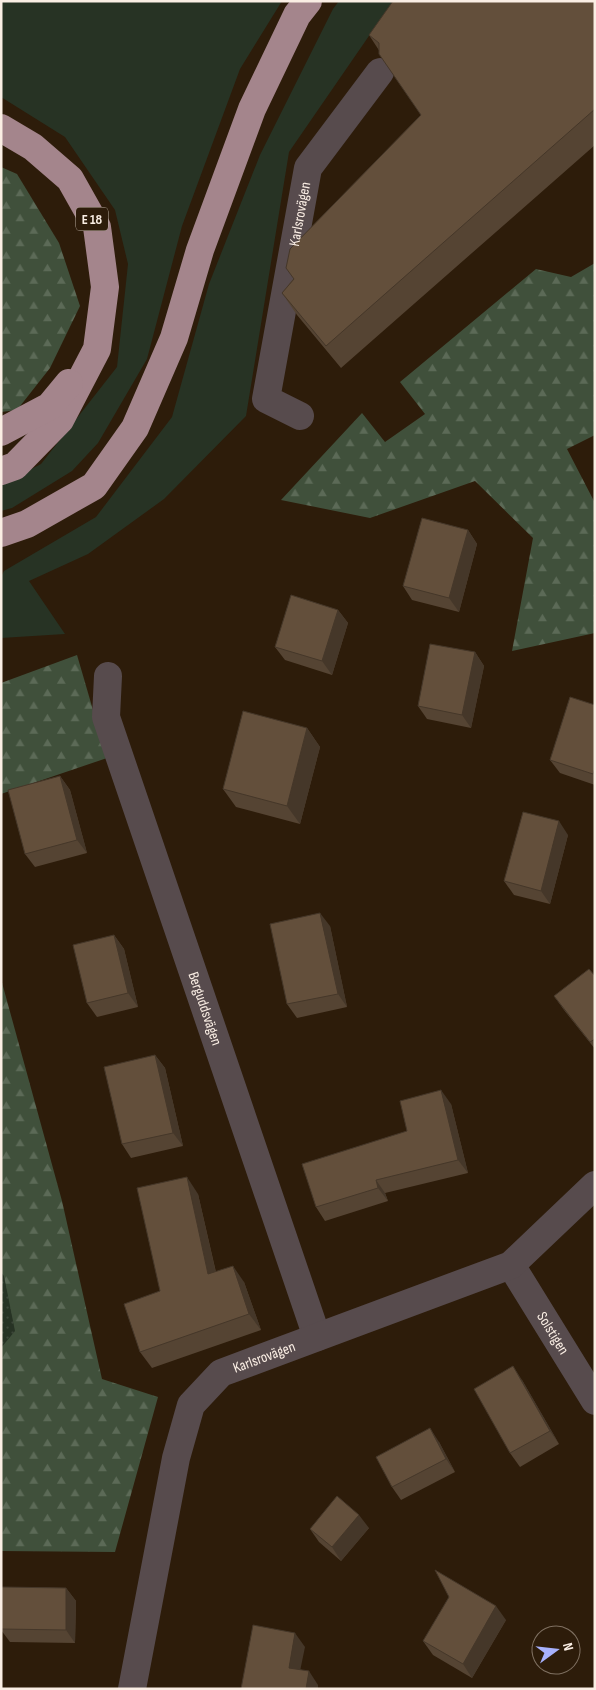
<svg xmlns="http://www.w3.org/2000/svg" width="596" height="1690" font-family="'Sofia Sans Condensed',sans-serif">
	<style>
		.grass { fill: #273324 }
		.forest { fill: url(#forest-firs) }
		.park { fill: url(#park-dots) }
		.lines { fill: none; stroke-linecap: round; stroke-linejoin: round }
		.minor { stroke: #574b4d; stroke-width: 28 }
		.highway { stroke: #a4858c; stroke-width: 28 }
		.wall { fill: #543 }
		.shaded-wall { fill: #453729 }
		.building { fill: #634f3b; stroke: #453729 }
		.labels { text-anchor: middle; stroke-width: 4; stroke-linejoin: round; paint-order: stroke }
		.shield { fill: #2d1c0a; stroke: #bcafa3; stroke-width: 1 }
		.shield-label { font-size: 14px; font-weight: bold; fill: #faeee4 }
		.street-label { font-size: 15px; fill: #faeee4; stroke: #2d1c0a }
	</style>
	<defs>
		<pattern id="forest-firs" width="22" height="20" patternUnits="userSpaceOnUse" patternTransform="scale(1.25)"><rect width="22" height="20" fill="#40503b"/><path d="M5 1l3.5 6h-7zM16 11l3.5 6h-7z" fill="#5c6a57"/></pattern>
		<pattern id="park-dots" width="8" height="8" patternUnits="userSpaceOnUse" patternTransform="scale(1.25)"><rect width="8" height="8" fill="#273324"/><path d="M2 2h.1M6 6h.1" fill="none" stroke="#3c4739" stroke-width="1.8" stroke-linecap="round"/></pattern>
	</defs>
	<rect width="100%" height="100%" fill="#2d1c0a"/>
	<g class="grass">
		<polygon points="1,1 282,1 240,69 182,226 147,359 98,443 72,471 12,508 1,511 1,485 41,464 117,367 128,264 115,210 65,137 1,97"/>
		<polygon points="339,1 393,1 289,152 246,416 164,499 88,554 29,581 65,634 1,638 1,577 4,571 96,517 172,417 209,284 260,155 333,9"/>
	</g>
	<g class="forest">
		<polygon points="1,167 17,174 59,243 80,306 50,368 17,410 1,412"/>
		<polygon points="595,263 595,435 567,449 595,503 595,633 512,651 533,538 475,481 370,518 281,500 362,413 385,442 425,414 400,382 536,269 571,277"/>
		<polygon points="77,655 107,758 1,794 1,683"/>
		<polygon points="1,979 62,1201 102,1379 158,1397 115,1552 1,1551"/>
	</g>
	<polygon class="park" points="1,1272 4,1276 15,1331 1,1348"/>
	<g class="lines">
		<g class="minor">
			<path id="s1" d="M300,416L266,399L308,168L380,72"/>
			<path id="s2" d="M108,676L106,717L317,1337"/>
			<path id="s3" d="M511,1265L595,1401"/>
			<path id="s4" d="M132,1689L176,1458L191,1405L221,1373L511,1265L595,1185"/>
		</g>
		<g class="highway">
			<polyline points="1,128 33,147 70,179 97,227 105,287 97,349 60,420 15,466 1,471"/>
			<polyline points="1,432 50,406 69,383"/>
			<polyline points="1,533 27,524 94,486 135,428 174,338 200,250 252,109 297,15 308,1"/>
		</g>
	</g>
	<g class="wall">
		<polygon points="595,1 595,145 341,368 297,315 282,293 293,279 421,115 369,35"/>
		<polygon points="468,530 477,544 459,612 412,600 403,586"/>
		<polygon points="338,610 348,623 332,675 285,660 275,647"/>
		<polygon points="475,652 484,666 471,728 427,719 418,706"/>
		<polygon points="595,705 595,785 560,773 550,760"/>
		<polygon points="307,728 320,747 300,824 236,807 223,789"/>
		<polygon points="60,776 70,790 87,853 35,867 25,854"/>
		<polygon points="568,835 550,904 514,895 504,881"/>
		<polygon points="330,926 347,1007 297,1018 287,1004"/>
		<polygon points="114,935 124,949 138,1007 97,1017 87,1003"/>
		<polygon points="595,976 595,1049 564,1010 554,996"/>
		<polygon points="155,1055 165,1068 183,1146 131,1158 122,1144"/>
		<polygon points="451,1104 468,1173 385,1193 388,1201 325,1221 316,1207 407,1131"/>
		<polygon points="198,1194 216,1272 244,1282 261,1330 152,1368 140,1352 160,1291"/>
		<polygon points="522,1380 559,1444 520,1467 510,1453"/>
		<polygon points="439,1442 455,1472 401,1500 392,1487"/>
		<polygon points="369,1528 341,1561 319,1542 310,1529"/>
		<polygon points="1,1587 66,1588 76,1601 75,1643 10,1642 1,1630"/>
		<polygon points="506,1620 472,1678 433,1655 423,1641"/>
	</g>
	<g class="shaded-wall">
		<polygon points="468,530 477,544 459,612 449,598"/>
		<polygon points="338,610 348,623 332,675 322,661"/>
		<polygon points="475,652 484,666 471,728 462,715"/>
		<polygon points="307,728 320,747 300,824 287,806"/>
		<polygon points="60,776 70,790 87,853 77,840"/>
		<polygon points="559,821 568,835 550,904 541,891"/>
		<polygon points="320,913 330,926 347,1007 338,994"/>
		<polygon points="114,935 124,949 138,1007 128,993"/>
		<polygon points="155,1055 165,1068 183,1146 173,1133"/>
		<polygon points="441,1090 451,1104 468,1173 458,1160"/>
		<polygon points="187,1177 198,1194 220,1291 208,1274"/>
		<polygon points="376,1180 385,1193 388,1201 378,1188"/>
		<polygon points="233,1266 244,1282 261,1330 249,1314"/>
		<polygon points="513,1366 522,1380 559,1444 550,1431"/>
		<polygon points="430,1428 439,1442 455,1472 446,1459"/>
		<polygon points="359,1515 369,1528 341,1561 332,1547"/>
		<polygon points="66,1588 76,1601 75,1643 66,1630"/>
		<polygon points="496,1606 506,1620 472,1678 463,1664"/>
		<polygon points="295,1633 305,1647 298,1681 289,1668"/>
		<polygon points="309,1671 318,1685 318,1689 306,1689"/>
	</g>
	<g class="building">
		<polygon points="393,1 595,1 595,109 326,346 282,293 294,279 286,268 290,249 421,115 379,54 379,43 369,35"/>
		<polygon points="422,518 468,530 449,598 403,586"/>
		<polygon points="291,595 338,610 322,661 275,647"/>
		<polygon points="430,644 475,652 462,715 418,706"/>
		<polygon points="570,697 595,705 595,768 593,774 550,760"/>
		<polygon points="243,711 307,728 287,806 223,789"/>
		<polygon points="60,776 77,840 25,854 8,790"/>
		<polygon points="523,812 559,821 541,891 504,881"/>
		<polygon points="320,913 338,994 287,1004 270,924"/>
		<polygon points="114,935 128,993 87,1003 73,945"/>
		<polygon points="589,969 595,976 595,1039 590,1042 554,996"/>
		<polygon points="155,1055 173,1133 122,1144 104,1067"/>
		<polygon points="441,1090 458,1160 376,1180 378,1188 316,1207 302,1164 407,1131 400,1101"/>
		<polygon points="187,1177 208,1274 233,1266 249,1314 140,1352 124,1304 160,1291 137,1188"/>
		<polygon points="513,1366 550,1431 510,1453 474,1389"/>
		<polygon points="430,1428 446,1459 392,1487 376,1457"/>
		<polygon points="337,1496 359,1515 332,1547 310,1529"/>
		<polygon points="435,1570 496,1606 463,1664 423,1641 449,1597"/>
		<polygon points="1,1587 66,1588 66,1630 1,1629"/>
		<polygon points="253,1625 295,1633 289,1668 309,1671 306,1689 241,1689"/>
	</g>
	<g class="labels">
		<rect class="shield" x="76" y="207.5" width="32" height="23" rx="4"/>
		<g class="shield-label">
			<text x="92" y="224">E 18</text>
		</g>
		<g class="street-label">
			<text dy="5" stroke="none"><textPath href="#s1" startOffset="226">Karlsrovägen</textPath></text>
			<text dy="5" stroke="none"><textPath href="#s2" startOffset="349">Berguddsvägen</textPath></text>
			<text dy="5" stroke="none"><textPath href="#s3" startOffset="80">Solstigen</textPath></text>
			<text dy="5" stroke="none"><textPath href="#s4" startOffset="380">Karlsrovägen</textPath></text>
		</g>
	</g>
	<rect width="596" height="1690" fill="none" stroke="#faeee4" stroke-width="5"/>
	<g transform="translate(556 1650) rotate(75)"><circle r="24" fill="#2d1c0a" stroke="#7f7061"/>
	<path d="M0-4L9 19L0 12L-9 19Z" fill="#a7b1fc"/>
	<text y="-8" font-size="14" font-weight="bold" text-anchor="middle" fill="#faeee4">N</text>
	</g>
</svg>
